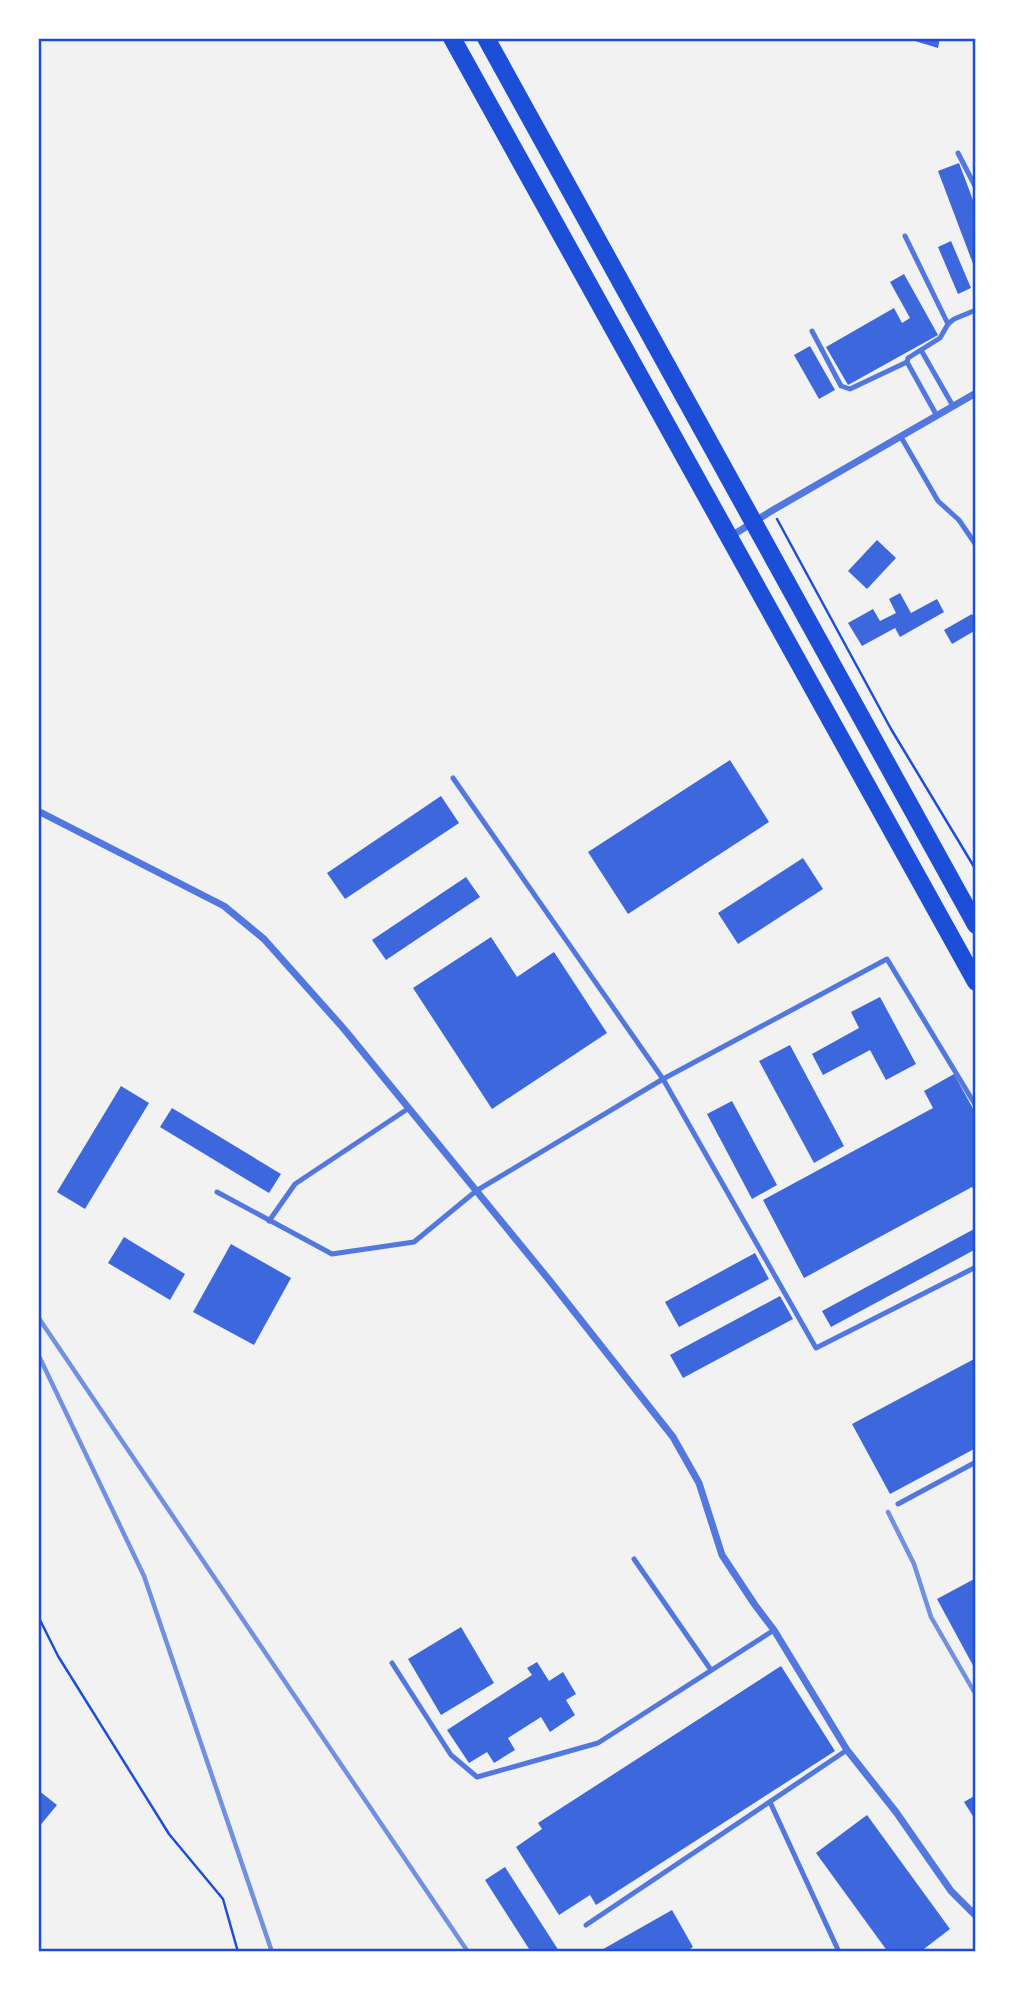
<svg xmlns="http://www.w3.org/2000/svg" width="1014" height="1990" font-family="'Work Sans',sans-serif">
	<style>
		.building { fill: #3d67dc }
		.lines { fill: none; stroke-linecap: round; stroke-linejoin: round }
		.path { stroke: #1d4ed8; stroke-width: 2.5 }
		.service { stroke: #5277de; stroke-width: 5 }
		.minor { stroke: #5277de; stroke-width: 7 }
		.trunk { stroke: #1d4ed8; stroke-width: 18 }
		.rail { stroke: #7290e2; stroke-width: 4.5 }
		.neatline { fill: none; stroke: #1d4ed8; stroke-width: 2.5 }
	</style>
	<rect width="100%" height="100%" fill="#f2f2f2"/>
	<g class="building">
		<polygon points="905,38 940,38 938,48"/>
		<polygon points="959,163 976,208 975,269 938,171"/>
		<polygon points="951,241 971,288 958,294 938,247"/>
		<polygon points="904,274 938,335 848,385 826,347 894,308 902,323 910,318 890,282"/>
		<polygon points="810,346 835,390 819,399 794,355"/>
		<polygon points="877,540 896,558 867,589 848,571"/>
		<polygon points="900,593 911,613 937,599 944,612 900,637 895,628 862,646 848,623 873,609 880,621 896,613 889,599"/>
		<polygon points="972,614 976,621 976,630 952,644 944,630"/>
		<polygon points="730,760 769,822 628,914 588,852"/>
		<polygon points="441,796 459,823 345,899 327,873"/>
		<polygon points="803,858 823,889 738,944 718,913"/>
		<polygon points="466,877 480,897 386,960 372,940"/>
		<polygon points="491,937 517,977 554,952 607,1033 492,1109 413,988"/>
		<polygon points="880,997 916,1064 886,1080 870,1050 823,1075 812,1054 859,1028 851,1012"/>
		<polygon points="790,1045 844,1146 814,1163 759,1061"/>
		<polygon points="954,1074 976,1114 976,1193 972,1187 804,1278 763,1200 933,1108 924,1091"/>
		<polygon points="121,1086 149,1103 85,1209 57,1192"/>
		<polygon points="732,1101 777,1185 752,1199 707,1114"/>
		<polygon points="172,1108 281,1174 269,1193 160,1127"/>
		<polygon points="976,1228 976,1249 831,1327 822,1311"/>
		<polygon points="124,1237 185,1274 170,1300 108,1263"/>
		<polygon points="231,1244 291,1278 254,1345 193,1312"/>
		<polygon points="755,1253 769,1279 679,1327 665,1302"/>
		<polygon points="780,1296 793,1319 683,1378 670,1355"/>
		<polygon points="976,1358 976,1448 890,1494 852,1424"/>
		<polygon points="976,1578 976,1671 937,1599"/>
		<polygon points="461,1627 494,1683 441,1715 408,1659"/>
		<polygon points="537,1662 549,1681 563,1672 576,1694 566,1700 575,1715 550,1732 541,1717 508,1738 515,1750 494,1763 487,1752 469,1763 447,1730 532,1675 527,1668"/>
		<polygon points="781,1666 835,1751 596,1905 590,1895 559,1915 516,1847 542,1829 538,1823"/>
		<polygon points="38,1790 57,1805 38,1828"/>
		<polygon points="976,1795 976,1821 964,1802"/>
		<polygon points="867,1815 950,1929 920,1952 888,1952 816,1853"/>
		<polygon points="505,1867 559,1951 557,1952 531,1952 485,1880"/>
		<polygon points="672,1910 693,1947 685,1952 598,1952"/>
	</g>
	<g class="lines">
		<g class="path">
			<polyline points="777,519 891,729 976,870"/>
			<polyline points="38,1616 58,1656 169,1834 223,1899 238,1952"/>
		</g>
		<g class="service">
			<polyline points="958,153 976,188"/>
			<polyline points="905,236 948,324"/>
			<polyline points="812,331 841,386 850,389 907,362"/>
			<polyline points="921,350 953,406"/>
			<polyline points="937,416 907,362 908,358 940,338 948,324 954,319 976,310"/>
			<polyline points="901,437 938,501 959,520 976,545"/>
			<polyline points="453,778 663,1079 816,1348 976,1267"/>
			<polyline points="217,1192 332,1254 414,1242 476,1191 663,1079 887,959 976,1106"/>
			<polyline points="269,1221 295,1184 409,1108"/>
			<polyline points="898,1504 976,1462"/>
			<polyline points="634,1559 711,1670"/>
			<polyline points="392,1663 451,1755 477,1777 598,1743 774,1630"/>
			<polyline points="770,1802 839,1952"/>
			<polyline points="586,1925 847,1750"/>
		</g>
		<g class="minor">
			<polyline points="728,538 773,510 976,393"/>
			<polyline points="38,811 224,906 264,939 344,1029 550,1281 673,1437 699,1483 722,1555 755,1605 774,1630 847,1750 896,1812 951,1891 976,1916"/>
		</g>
		<g class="trunk">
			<polyline points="452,38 976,982"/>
			<polyline points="486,38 976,925"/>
		</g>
		<g class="rail">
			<polyline points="38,1317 468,1952"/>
			<polyline points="38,1354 144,1576 272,1952"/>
			<polyline points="888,1512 914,1564 931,1617 976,1695"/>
		</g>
	</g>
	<rect width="1014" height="1990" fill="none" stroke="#ffffff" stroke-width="80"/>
	<rect x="40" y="40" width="934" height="1910" class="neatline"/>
</svg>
